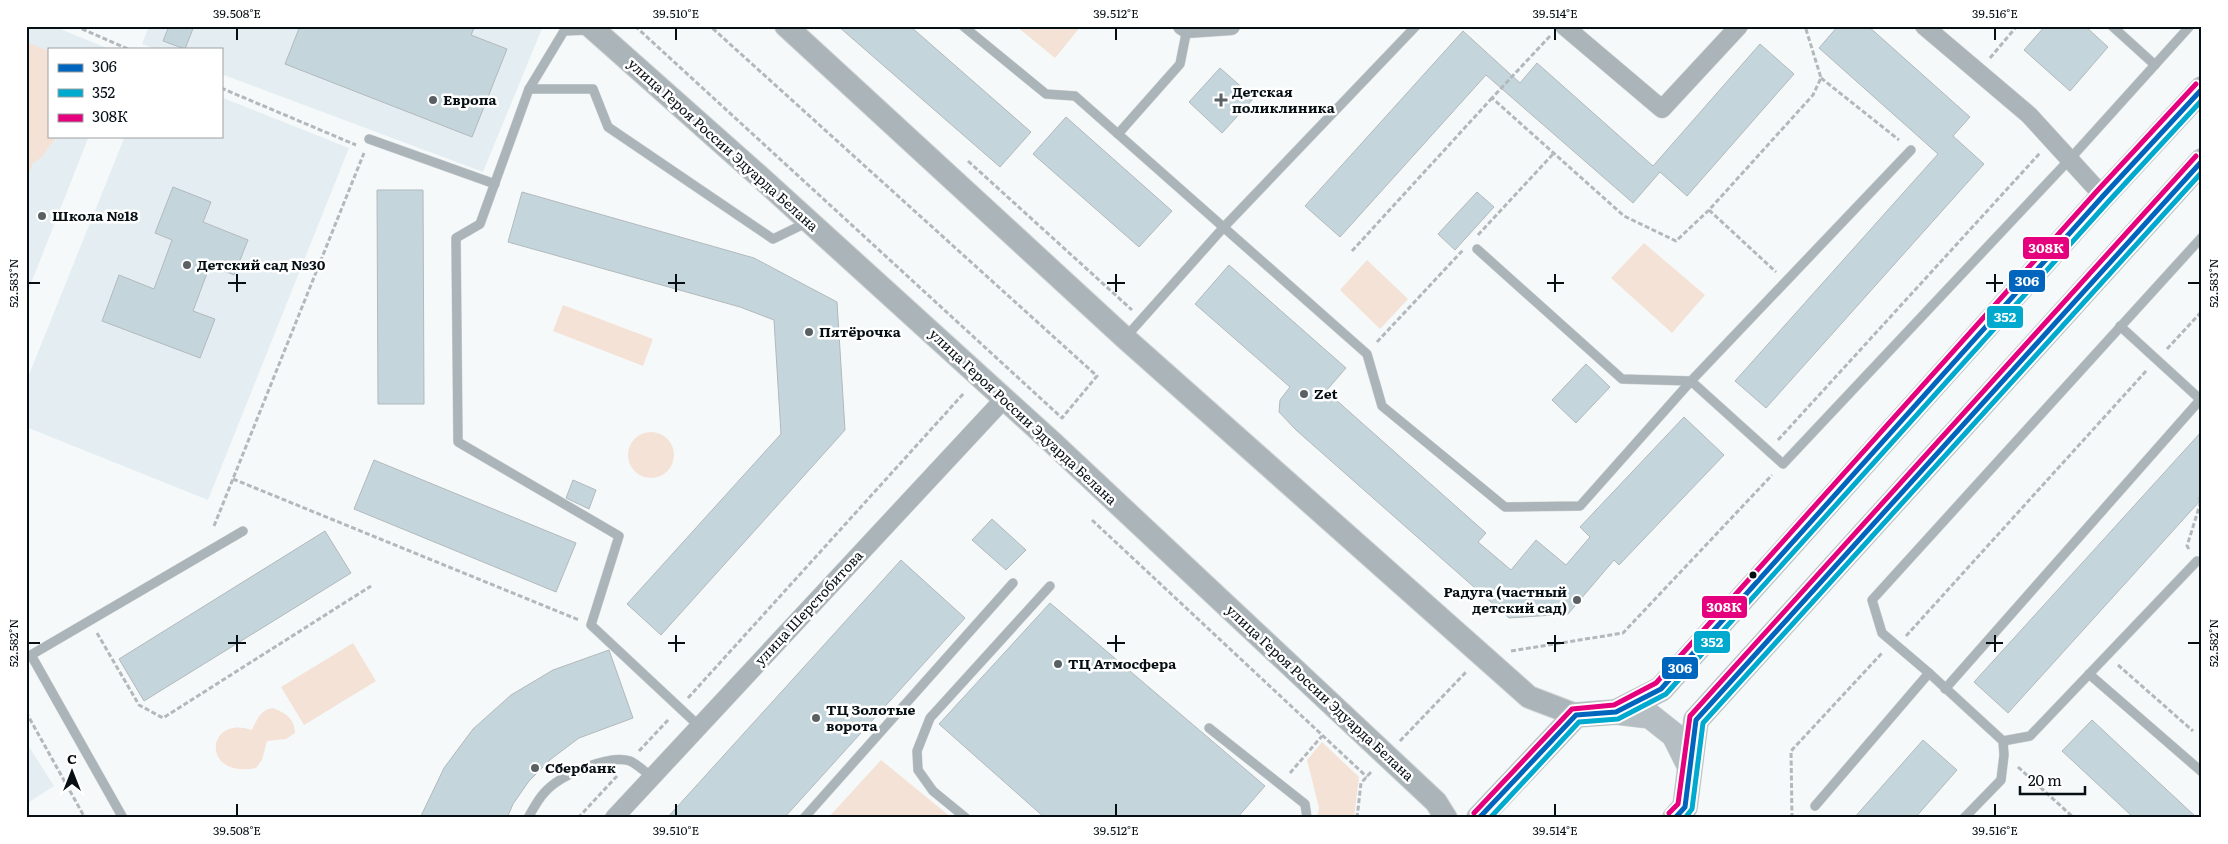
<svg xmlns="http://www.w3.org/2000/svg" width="2228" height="844" font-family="Literata,serif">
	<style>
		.built { fill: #e4eef2 }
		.green { fill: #f5e2d6 }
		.building { fill: #c5d5dc; stroke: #b2b9bc }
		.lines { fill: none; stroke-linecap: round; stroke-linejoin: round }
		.service-casing { stroke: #d0d4d4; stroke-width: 10 }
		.minor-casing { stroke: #d0d4d4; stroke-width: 19 }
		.tertiary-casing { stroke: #d0d4d4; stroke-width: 24 }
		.secondary-casing { stroke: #d0d4d4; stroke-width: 26 }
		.path { stroke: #b2b8bb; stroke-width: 3; stroke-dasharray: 5 2.5; stroke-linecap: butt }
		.service { stroke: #aab4b9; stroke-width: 9 }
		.minor { stroke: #aab4b9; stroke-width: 18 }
		.tertiary { stroke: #aab4b9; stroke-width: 22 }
		.secondary { stroke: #b5bec2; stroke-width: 25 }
		.bus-1-casing { stroke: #fff; stroke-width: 9 }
		.bus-2-casing { stroke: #fff; stroke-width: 9 }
		.bus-3-casing { stroke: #fff; stroke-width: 9 }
		.bus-1 { stroke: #0065bd; stroke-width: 5 }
		.bus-2 { stroke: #00a9ce; stroke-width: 5 }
		.bus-3 { stroke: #e5007d; stroke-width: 5 }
		.ticks { fill: none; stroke: #060f14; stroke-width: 2 }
		.poi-dot { fill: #5a6164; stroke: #fff; stroke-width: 2 }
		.bus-dot { fill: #060f14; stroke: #fff; stroke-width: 2 }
		.labels { text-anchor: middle; stroke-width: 5; stroke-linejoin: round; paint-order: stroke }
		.poi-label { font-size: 14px; font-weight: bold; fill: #060f14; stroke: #fff; text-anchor: start }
		.street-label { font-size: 14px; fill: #060f14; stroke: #fff }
		.line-badge { stroke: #fff; stroke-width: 2 }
		.badge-label { font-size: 14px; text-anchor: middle; font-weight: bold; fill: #fff }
		.neatline { fill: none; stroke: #060f14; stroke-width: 2 }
		.ticks-label { font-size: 12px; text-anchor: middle; fill: #060f14 }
	</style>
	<rect width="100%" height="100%" fill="#f6f9fa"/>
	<g class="built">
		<polygon points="26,26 53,26 109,49 49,49 49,136 89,136 26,296"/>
		<polygon points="149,26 543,26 483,172 221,74 221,49 156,49 142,44"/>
		<polygon points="221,97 349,148 208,500 26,427 26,382 125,136 221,136"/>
		<polygon points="26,742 54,786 26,804"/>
	</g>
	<g class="green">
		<polygon points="1016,26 1081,26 1055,58"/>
		<polygon points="26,42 49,51 49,136 57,136 42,157 33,163 26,180"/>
		<polygon points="1644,243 1705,295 1672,333 1611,278"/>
		<polygon points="1367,260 1408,299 1380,329 1340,290"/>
		<polygon points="563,305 653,339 643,366 553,331"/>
		<circle cx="651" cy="455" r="23"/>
		<polygon points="353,643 376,681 304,725 281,687"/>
		<path d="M272,708C285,712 295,719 295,733L286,739L267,741L262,760L256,768C200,779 206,714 252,730C257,719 261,710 272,708Z"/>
		<polygon points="1322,742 1359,777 1354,818 1317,818 1319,808 1307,760"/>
		<polygon points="881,760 952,818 828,818"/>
	</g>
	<g class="building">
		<polygon points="169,26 194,26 185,49 163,41"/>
		<polygon points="300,26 475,26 471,35 507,49 472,137 285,64"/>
		<polygon points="838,26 910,26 1031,132 1000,167"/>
		<polygon points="1838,26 1868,26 1970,117 1953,136 1984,164 1766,408 1735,381 1938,154 1819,48"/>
		<polygon points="2045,26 2085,26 2108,47 2070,91 2024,50"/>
		<polygon points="1463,31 1520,83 1537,63 1653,166 1760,44 1794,74 1687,196 1660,172 1633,203 1486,75 1340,237 1305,206"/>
		<polygon points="1220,68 1254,98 1222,133 1189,102"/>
		<polygon points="1066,117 1172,211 1139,247 1033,154"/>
		<polygon points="173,187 211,202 203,222 248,240 234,275 210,265 193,311 215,319 200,358 102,321 119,275 154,289 172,240 155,233"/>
		<polygon points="377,190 423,190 424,404 378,404"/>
		<polygon points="522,192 754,258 837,302 845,430 661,635 627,604 781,434 774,320 740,307 508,242"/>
		<polygon points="1477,192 1494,207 1455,250 1438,234"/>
		<polygon points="1229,265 1346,368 1326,391 1486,533 1478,542 1511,570 1536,540 1566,565 1590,537 1580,527 1684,417 1724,455 1619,565 1614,560 1568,614 1509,618 1296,430 1279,412 1280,400 1290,387 1195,304"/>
		<polygon points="1586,364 1610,387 1576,423 1552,400"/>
		<polygon points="2202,431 2202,494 2198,498 2199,502 2008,713 1974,682"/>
		<polygon points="374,460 576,543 556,592 354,509"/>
		<polygon points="573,480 596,490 589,509 566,498"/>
		<polygon points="992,519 1026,550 1006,570 972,540"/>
		<polygon points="325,531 351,573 144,701 119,659"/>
		<polygon points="901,560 965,618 784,818 667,818"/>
		<polygon points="1050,603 1265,786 1237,818 1045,818 939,724"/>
		<polygon points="609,650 633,718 579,738 551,759 529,781 513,804 507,818 420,818 444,768 473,729 511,695 553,670"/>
		<polygon points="2092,720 2197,818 2134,818 2062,751"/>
		<polygon points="1923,740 1957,770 1915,818 1854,818"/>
	</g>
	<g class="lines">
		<defs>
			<g id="service">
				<polyline points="963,26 1046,94 1075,96 1367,354 1382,406 1505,507 1580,506 1691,381 1783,464 2070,159 2190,26"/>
				<polyline points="2112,26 2155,65"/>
				<polyline points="590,30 564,31 529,89 480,224 456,238 458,442 619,536 591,625 699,726"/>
				<polyline points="529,89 593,89 608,127 773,239 808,222"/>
				<polyline points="1118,134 1180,64 1187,29"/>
				<polyline points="369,139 495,184"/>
				<polyline points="1477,249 1622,379 1691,381 1911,150"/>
				<polyline points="2120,326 2202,401"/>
				<polyline points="1125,338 1223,228 1416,26"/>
				<polyline points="2089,674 2202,772"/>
				<polyline points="1945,689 2200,400"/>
				<polyline points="1209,728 1305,804 1307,818"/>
				<polyline points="2003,741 2030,736 2197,561"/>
				<polyline points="1815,806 1929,673"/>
				<polyline points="123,818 31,655 243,531"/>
				<path d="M528,818C533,809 538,799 545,792C559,776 608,754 630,761C637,764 645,772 652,777"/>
				<polyline points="804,818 1013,583"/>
				<polyline points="966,818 933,791 918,770 917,751 930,718 1050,586"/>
				<polyline points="1964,818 2001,780 2004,755 2003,741 1929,673 1882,633 1872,600 2202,237"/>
			</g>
			<g id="minor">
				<polyline points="1182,26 1187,29 1231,26"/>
				<polyline points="1564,26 1662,109 1739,26"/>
				<polyline points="1924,26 2029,115 2103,196"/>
				<polyline points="614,818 1004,399"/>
			</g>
			<g id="tertiary">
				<polyline points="590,26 759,176 1054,444 1436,802 1446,818"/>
				<polyline points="786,26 1125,338 1529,697 1576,715"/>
			</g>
			<g id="secondary">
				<polyline points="1616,712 1661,689 2103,196 2202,89"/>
				<polyline points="1479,818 1576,715 1616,712 1650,716 1674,735 1689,765"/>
				<polyline points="1675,818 1685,807 1696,720 2202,161"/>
			</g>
		</defs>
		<use href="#service" class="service-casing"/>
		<use href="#minor" class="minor-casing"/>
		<use href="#tertiary" class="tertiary-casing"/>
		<use href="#secondary" class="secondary-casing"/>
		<g class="path">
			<polyline points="75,26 128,49"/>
			<polyline points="635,26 1062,418 1097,376 710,26"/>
			<polyline points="1550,36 1492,98 1624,216 1676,241 1709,210 1813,95 1821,78 1805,26"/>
			<polyline points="1990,58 2017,26"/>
			<polyline points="1821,78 1899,140"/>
			<polyline points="221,88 356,145"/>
			<polyline points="968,161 1132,310"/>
			<polyline points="1709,210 1776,272"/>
			<polyline points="1478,235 1554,153"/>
			<polyline points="1352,251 1492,98"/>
			<polyline points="1377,342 1463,250"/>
			<polyline points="2167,349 2202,311"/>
			<polyline points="1778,440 2040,153"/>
			<polyline points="233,479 579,620"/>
			<polyline points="1092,520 1367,777"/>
			<polyline points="214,526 364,153"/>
			<polyline points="2189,549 2187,546 2202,498"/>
			<polyline points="97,633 139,705 163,718 371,586"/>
			<polyline points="1906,636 2147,370"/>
			<polyline points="1511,651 1623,633 1772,475"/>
			<polyline points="2118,665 2193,731"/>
			<polyline points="688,698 964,393"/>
			<polyline points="26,712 85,818"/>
			<polyline points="1400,741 1467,671"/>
			<polyline points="639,751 669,719"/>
			<polyline points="2018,767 2074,818"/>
			<polyline points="1290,773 1322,736"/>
			<polyline points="578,818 617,776"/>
			<polyline points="1357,818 1361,783 1372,771"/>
			<polyline points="1792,818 1791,751 1883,652"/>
		</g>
		<use href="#service" class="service"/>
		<use href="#minor" class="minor"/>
		<use href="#tertiary" class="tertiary"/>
		<use href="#secondary" class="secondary"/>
		<defs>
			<g id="bus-1">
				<polyline points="1479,818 1576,715 1616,712 1661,689 2103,196 2202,89"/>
				<polyline points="1675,818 1685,807 1696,720 2202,161"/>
			</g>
			<g id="bus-2">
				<polyline points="1490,818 1579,722 1618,719 1666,694 2109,201 2202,100"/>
				<polyline points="1685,818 1692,809 1703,723 2202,172"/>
			</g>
			<g id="bus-3">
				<polyline points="1474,813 1572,709 1614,705 1656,683 2097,191 2196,84"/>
				<polyline points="1669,813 1678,804 1690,716 2196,156"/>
			</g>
		</defs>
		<use href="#bus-1" class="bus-1-casing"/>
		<use href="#bus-2" class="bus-2-casing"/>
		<use href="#bus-3" class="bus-3-casing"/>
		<use href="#bus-1" class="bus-1"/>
		<use href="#bus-2" class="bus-2"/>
		<use href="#bus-3" class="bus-3"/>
	</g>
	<path class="ticks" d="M237,28V40M676,28V40M1116,28V40M1555,28V40M1995,28V40M237,274V292M676,274V292M1116,274V292M1555,274V292M1995,274V292M28,283H40M228,283H246M668,283H685M1107,283H1125M1547,283H1564M1986,283H2003M2188,283H2200M237,635V652M676,635V652M1116,635V652M1555,635V652M1995,635V652M28,643H40M228,643H246M668,643H685M1107,643H1125M1547,643H1564M1986,643H2003M2188,643H2200M237,804V816M676,804V816M1116,804V816M1555,804V816M1995,804V816"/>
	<g class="poi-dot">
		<circle cx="433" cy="100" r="5"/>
		<path d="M1218.5 92.5h5v5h5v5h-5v5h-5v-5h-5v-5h5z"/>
		<circle cx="42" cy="216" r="5"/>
		<circle cx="187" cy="265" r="5"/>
		<circle cx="809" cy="332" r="5"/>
		<circle cx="1304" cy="394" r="5"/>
		<circle cx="1577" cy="600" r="5"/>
		<circle cx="1058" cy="664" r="5"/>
		<circle cx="816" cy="718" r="5"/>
		<circle cx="535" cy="768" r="5"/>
	</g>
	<circle class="bus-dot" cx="1753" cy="575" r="4.5"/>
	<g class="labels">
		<g class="poi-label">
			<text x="1232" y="97">Детская<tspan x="1232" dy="16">поликлиника</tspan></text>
			<text x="443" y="105">Европа</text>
			<text x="52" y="221">Школа №18</text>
			<text x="197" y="270">Детский сад №30</text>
			<text x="819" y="337">Пятёрочка</text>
			<text x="1314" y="399">Zet</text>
			<text x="1567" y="597" text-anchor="end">Радуга (частный<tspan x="1567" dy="16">детский сад)</tspan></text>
			<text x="1068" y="669">ТЦ Атмосфера</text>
			<text x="826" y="715">ТЦ Золотые<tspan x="826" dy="16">ворота</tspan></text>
			<text x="545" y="773">Сбербанк</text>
		</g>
		<g class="street-label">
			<text transform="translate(723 145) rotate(42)" y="5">улица Героя России Эдуарда Белана</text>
			<text transform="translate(1023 417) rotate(43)" y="5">улица Героя России Эдуарда Белана</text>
			<text transform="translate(809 608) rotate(-47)" y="5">улица Шерстобитова</text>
			<text transform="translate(1320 693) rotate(43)" y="5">улица Героя России Эдуарда Белана</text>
		</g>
	</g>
	<g class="line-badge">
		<rect x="2022" y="236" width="48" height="24" rx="5" fill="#e5007d"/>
		<rect x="2008" y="269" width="38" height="24" rx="5" fill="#0065bd"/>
		<rect x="1986" y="305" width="38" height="24" rx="5" fill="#00a9ce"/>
		<rect x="1701" y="595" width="47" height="24" rx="5" fill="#e5007d"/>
		<rect x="1693" y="630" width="38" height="24" rx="5" fill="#00a9ce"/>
		<rect x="1661" y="656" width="38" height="24" rx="5" fill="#0065bd"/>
	</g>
	<g class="badge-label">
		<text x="2046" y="253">308К</text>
		<text x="2027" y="286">306</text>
		<text x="2005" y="322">352</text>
		<text x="1724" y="612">308К</text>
		<text x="1712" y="647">352</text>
		<text x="1680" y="673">306</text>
	</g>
	<rect width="2228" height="844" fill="none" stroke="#ffffff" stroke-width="55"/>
	<rect x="48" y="48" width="175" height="90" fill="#ffffff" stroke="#9b9fa1"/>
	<rect x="58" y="64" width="25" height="8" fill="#0065bd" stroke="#9b9fa1"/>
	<text x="92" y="72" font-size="15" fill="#060f14">306</text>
	<rect x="58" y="89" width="25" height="8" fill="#00a9ce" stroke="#9b9fa1"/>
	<text x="92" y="98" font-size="15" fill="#060f14">352</text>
	<rect x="58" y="114" width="25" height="8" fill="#e5007d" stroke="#9b9fa1"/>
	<text x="92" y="122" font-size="15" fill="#060f14">308К</text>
	<g transform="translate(72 772)" stroke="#ffffff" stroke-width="4" paint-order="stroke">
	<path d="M0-4L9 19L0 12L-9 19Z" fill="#060f14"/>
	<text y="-8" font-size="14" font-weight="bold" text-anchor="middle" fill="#060f14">С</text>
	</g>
	<path d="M2020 786v8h65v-8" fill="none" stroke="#060f14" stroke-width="2.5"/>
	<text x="2028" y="786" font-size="15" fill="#060f14" stroke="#ffffff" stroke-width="4" paint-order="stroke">20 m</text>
	<rect x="28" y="28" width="2172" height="788" class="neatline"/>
	<g class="ticks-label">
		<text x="237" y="18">39.508°E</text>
		<text x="676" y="18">39.510°E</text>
		<text x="1116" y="18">39.512°E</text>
		<text x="1555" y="18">39.514°E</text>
		<text x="1995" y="18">39.516°E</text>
		<text transform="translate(14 283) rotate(-90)" y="4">52.583°N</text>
		<text transform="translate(2214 283) rotate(-90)" y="4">52.583°N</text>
		<text transform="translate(14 643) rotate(-90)" y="4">52.582°N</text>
		<text transform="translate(2214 643) rotate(-90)" y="4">52.582°N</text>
		<text x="237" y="835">39.508°E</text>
		<text x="676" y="835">39.510°E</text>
		<text x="1116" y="835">39.512°E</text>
		<text x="1555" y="835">39.514°E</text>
		<text x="1995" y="835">39.516°E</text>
	</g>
</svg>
